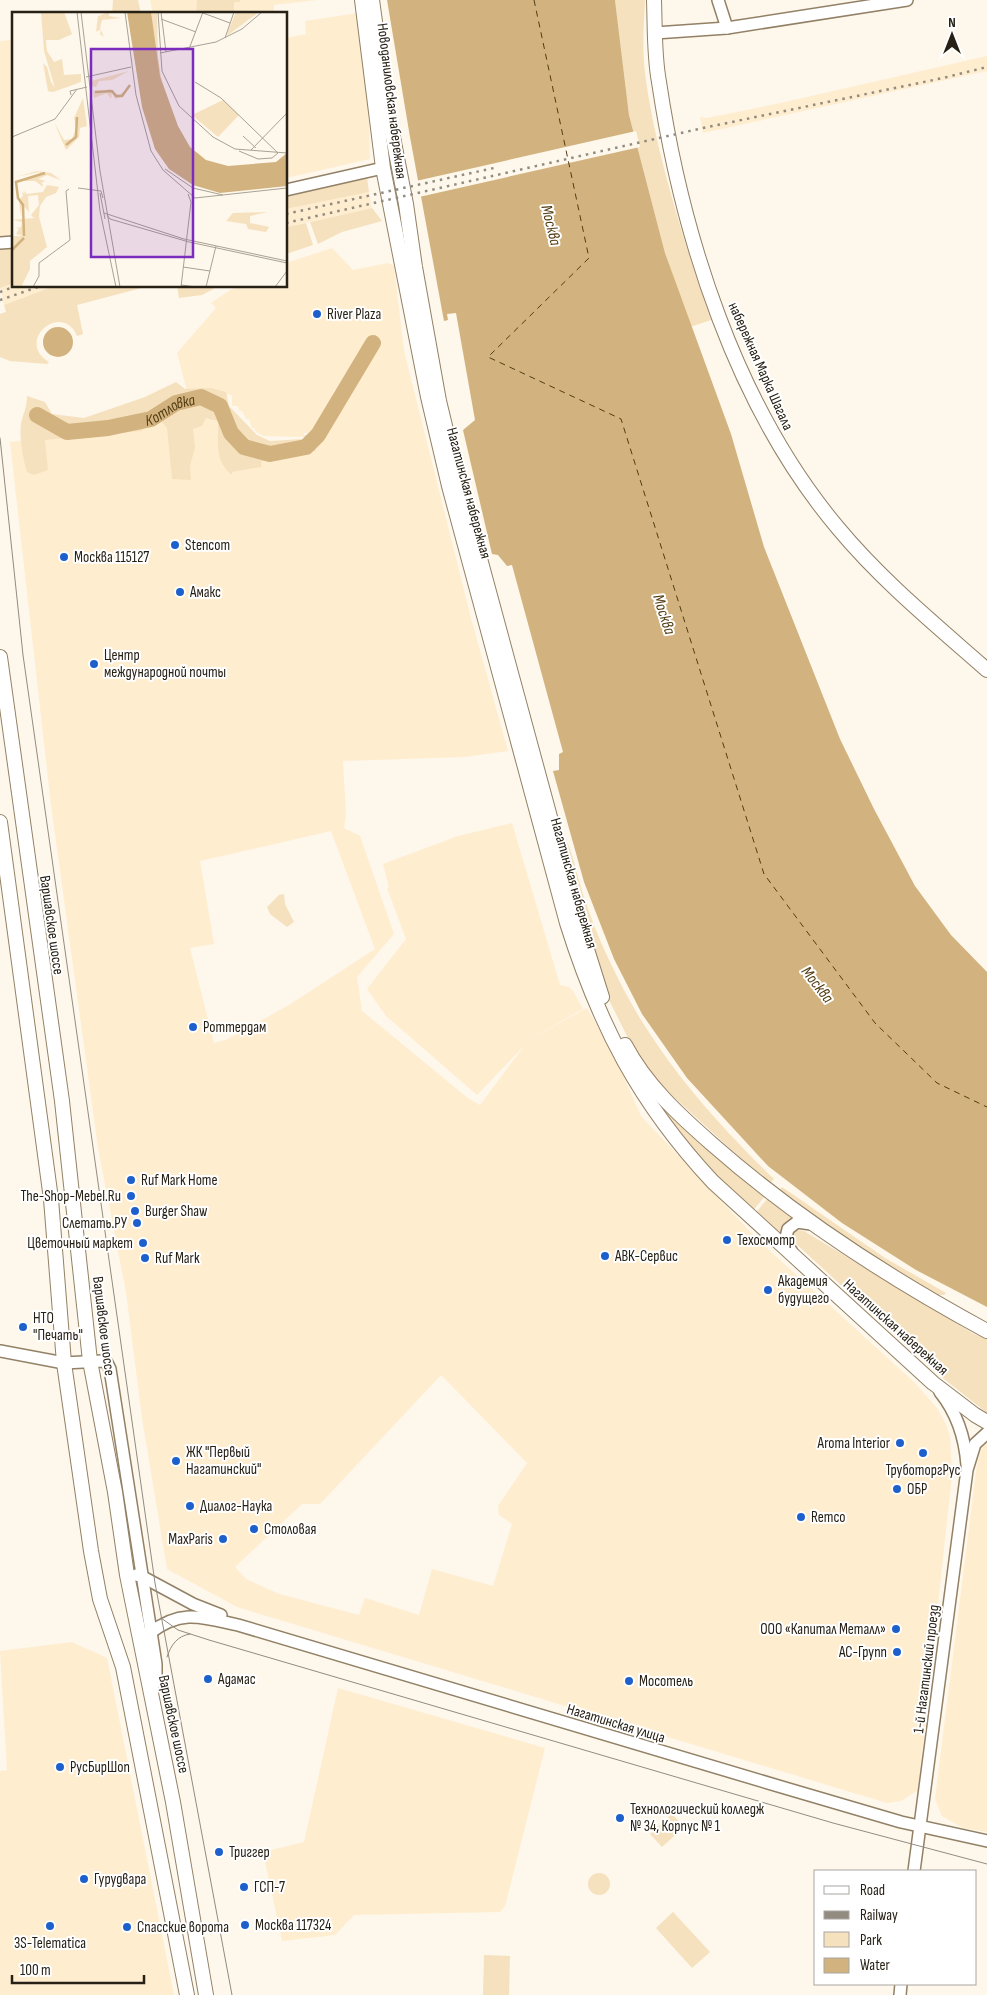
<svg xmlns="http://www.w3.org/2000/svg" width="987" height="1995" font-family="'Sofia Sans Condensed',sans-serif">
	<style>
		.built { fill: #ffedd0; fill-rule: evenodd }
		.green { fill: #f6e1be }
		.water { fill: #d2b37f }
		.pier { fill: #fef7eb }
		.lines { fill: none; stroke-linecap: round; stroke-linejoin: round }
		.river { stroke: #d2b37f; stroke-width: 16 }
		.ferry { stroke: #523c12; stroke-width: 1; stroke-dasharray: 6 5; stroke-linecap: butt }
		.minor-casing { stroke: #928166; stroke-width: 14 }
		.major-casing { stroke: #928166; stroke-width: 16 }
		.minor { stroke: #fff; stroke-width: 11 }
		.major { stroke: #fff; stroke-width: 14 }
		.tram { stroke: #928b80; stroke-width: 1 }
		.rail { stroke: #928b80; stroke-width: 2.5; stroke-dasharray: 2.5 5; stroke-linecap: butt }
		.poi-dot { fill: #1d60cc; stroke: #fff; stroke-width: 2 }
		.labels { text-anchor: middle; stroke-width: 4; stroke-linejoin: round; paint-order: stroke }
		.street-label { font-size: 15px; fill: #272015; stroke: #fff }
		.poi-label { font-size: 15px; fill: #272015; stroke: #fff; text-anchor: start }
		.water-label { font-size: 16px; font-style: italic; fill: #523c12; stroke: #fff }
		.inset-river { fill: none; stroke: #d2b37f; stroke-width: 2.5 }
		.inset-road { fill: none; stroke: #a8a195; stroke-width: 1 }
		.view { fill: #7b2cbf; fill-opacity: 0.15; stroke: #7b2cbf; stroke-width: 2.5 }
		.inset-edge { fill: none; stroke: #272015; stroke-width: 2.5 }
	</style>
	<rect width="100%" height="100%" fill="#fef7eb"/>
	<g class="built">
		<polygon points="150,0 317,0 274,5 274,14 153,14"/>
		<polygon points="358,13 368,96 370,159 286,178 286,38 306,34 305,21"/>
		<polygon points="12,27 14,27 14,236 0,237 0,41 12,40"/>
		<polygon points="987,56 987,71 703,133 700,117 707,118 776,104"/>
		<polygon points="369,192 372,208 286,227 286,209"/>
		<path d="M332,248L353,270L388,263L394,266L404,351L471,618L508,751L465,757L343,761L346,815L344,828L360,836L394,934L357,977L362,1011L469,1099L480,1105L524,1046L477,1095L386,1016L367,989L406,939L387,888L389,887L383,864L458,836L512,823L560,985L569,987L573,991L583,1009L525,1042L587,1008L614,1055L641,1116L757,1239L915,1383L937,1408L946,1424L950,1437L952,1475L918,1790L901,1801L887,1803L237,1607L167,1569L142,1418L126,1292L98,1148L51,805L10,442L215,414L239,458L310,450L376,343L371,339L360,360L358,359L354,367L350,366L336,389L313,433H304V437L263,436L255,431V428H252L249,419H246L242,411H239L238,406H232V395L187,391L177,353L216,308L211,303L227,292L238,286H286V263ZM331,831L375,949L289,1005L226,1040L214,1043L190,948L214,944L200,861ZM441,1375L527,1463L498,1506L499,1515L512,1524L493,1586L432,1569L419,1615L365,1598L359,1615L279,1594L246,1579L235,1567L302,1504H320Z"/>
		<polygon points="14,283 14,286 54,286 4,305 0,288"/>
		<polygon points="987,1443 987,1832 963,1828 942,1816 935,1799 977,1464 982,1447"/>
		<polygon points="72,1642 107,1658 174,1995 0,1995 0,1771 7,1770 0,1651"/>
		<polygon points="338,1688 545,1748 505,1906 500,1912 354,1915 335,1935 282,1941 263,1852 304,1842"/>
	</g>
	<g class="green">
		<polygon points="113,0 138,0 141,14 112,14"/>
		<polygon points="197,0 240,0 240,2 234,2 234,14 196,14"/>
		<path d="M615,0H645C644,24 642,48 645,73C655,152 685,244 711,320L690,327L665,253L629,115Z"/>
		<polygon points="367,177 369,192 286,209 286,196"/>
		<polygon points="372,208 382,221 342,232 318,244 310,222"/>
		<polygon points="306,223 313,245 286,254 286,227"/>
		<polygon points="14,248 14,283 0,288 0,250"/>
		<path d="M54,286H149L77,305L83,334L77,336C63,301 14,340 49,362L47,364L10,361L0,357V314L6,312L4,305Z"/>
		<polygon points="177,286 219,286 202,295 179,298"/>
		<path d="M176,382L185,389L211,388L226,392L229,406L257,435L270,441L303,439L305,435L313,434L336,391L341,392L344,396L315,446L316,451L274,454L261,462V467L232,472V475C213,460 219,442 218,421L206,418L202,426L193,429L195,448L190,466L191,480L172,479L167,428L162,422L147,424L142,431L45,440L48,470L34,475L27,472C23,460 19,436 21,424C23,414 27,407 27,396L45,402L52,414L84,418L145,397Z"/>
		<path d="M563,834C572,849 575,867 580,884C588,911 599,940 612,966C650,1048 709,1116 774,1179L769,1184L655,1080L635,1052L607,996L563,847Z"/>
		<polygon points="284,894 285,904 294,922 287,927 270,914 267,907 279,895"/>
		<polygon points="646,1088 668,1114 765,1196 751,1213 682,1140"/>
		<polygon points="782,1187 885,1258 946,1293 944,1295 938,1295 885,1264 778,1192"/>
		<polygon points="768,1198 794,1218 783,1225 779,1238 754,1215"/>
		<polygon points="798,1230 804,1231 974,1334 987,1339 987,1413 938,1374 793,1241 793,1233"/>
		<polygon points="672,1814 684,1827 662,1847 650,1834"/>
		<circle cx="599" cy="1884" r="11"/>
		<polygon points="673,1912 710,1952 692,1968 656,1928"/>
		<polygon points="484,1955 510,1956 509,1995 483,1995"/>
	</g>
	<g class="water">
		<polygon points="387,0 615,0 629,115 665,253 731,434 764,547 840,739 874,809 915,886 951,935 987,972 987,1307 916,1270 842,1223 768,1166 687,1078 642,1014 614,959 584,882 553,771 559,770 559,754 563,752 512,565 507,566 498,555 492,554 463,430 475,420 456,313 447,314 448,320 444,321 410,137"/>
		<circle cx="58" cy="342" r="15"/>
	</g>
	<polygon class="pier" points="636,131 640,147 419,197 416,181"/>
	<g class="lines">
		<path class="river" id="s1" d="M37,415L67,432L108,428L151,419L176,403L201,397L220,406L231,433L244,447L270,454L306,447L318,435L373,343"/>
		<polyline class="ferry" points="534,0 589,258 488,357 621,419 764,874 875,1023 937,1083 987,1107"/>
		<defs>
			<g id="minor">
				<polyline points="718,0 727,28"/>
				<polyline points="655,33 727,28 907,0"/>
				<polyline points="286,190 383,168"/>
				<polyline points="0,243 14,242"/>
				<polyline points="792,1252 785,1241 788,1229 797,1222 811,1224"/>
				<polyline points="0,1351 64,1363 102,1361 107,1363 110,1369 156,1664 156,1674 152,1692"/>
				<path d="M940,1392C957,1413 965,1438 967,1465"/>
				<polyline points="136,1575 141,1576 193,1604 221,1615"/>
				<path d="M150,1633C181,1609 202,1617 238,1625L785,1788L901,1822L987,1841"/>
				<polyline points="914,1871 967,1470 975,1444 987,1433"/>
				<polyline points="900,1995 901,1984"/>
			</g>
			<g id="major">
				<path d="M362,0L383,168L428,397L449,486L567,923C599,1025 639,1103 713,1182L933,1383L975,1415L987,1422"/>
				<polyline points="372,0 386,101 406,204 415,267 439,401 453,459 579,924 602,997"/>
				<path d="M654,0C655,27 654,55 659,82C682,236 736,407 838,528C882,581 936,625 987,670"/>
				<polyline points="0,657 62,1101 90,1361 115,1492 127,1575 173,1802 206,1995"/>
				<polyline points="0,822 51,1199 64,1363 91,1551 100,1599 123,1667 187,1995"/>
				<path d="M625,1045C646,1085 679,1115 712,1144C796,1218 889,1278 987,1331"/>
			</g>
		</defs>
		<use href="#minor" class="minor-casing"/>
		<use href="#major" class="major-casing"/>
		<use href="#minor" class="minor"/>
		<use href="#major" class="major"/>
		<g class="tram">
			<polyline points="0,438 23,655 155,1583 232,1995"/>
			<polyline points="161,1618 178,1630 209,1640 833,1823 987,1864"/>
			<path d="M167,1657C171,1645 177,1636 190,1634"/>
		</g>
		<g class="rail">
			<polyline points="286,214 494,168"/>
			<polyline points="286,223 703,128 943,78 987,67"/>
			<polyline points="0,292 16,286"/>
			<polyline points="0,300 41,286"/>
		</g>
	</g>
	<g class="poi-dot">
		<circle cx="317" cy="314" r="5"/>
		<circle cx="175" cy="545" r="5"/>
		<circle cx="64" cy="557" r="5"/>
		<circle cx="180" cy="592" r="5"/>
		<circle cx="94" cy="664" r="5"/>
		<circle cx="193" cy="1027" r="5"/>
		<circle cx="131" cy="1180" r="5"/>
		<circle cx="131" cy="1196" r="5"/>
		<circle cx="135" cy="1211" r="5"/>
		<circle cx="137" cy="1223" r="5"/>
		<circle cx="727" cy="1240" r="5"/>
		<circle cx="143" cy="1243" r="5"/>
		<circle cx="605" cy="1256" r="5"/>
		<circle cx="145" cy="1258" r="5"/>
		<circle cx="768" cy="1290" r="5"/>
		<circle cx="23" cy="1327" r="5"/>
		<circle cx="900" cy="1443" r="5"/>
		<circle cx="923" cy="1453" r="5"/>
		<circle cx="176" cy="1461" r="5"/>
		<circle cx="897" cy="1489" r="5"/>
		<circle cx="190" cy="1506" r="5"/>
		<circle cx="801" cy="1517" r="5"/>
		<circle cx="254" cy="1529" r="5"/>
		<circle cx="223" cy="1539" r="5"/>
		<circle cx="896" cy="1629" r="5"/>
		<circle cx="897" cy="1652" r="5"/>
		<circle cx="208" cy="1679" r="5"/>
		<circle cx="629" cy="1681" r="5"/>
		<circle cx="60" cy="1767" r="5"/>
		<circle cx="620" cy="1818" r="5"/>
		<circle cx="219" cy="1852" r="5"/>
		<circle cx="84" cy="1879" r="5"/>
		<circle cx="244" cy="1887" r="5"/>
		<circle cx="245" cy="1925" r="5"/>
		<circle cx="50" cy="1926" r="5"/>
		<circle cx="127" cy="1927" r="5"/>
	</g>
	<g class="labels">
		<g class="street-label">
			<text transform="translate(392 101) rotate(83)" y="5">Новоданиловская набережная</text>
			<text transform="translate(761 366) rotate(66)" y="5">набережная Марка Шагала</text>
			<text transform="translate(469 493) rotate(75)" y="5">Нагатинская набережная</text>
			<text transform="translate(574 883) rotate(74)" y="5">Нагатинская набережная</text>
			<text transform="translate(52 925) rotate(82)" y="5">Варшавское шоссе</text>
			<text transform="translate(104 1326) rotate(83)" y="5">Варшавское шоссе</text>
			<text transform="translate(896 1327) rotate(42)" y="5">Нагатинская набережная</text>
			<text transform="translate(926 1669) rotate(-83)" y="5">1-й Нагатинский проезд</text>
			<text transform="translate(616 1723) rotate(17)" y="5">Нагатинская улица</text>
			<text transform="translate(174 1724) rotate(78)" y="5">Варшавское шоссе</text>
		</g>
		<g class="poi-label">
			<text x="327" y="319">River Plaza</text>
			<text x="185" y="550">Stencom</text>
			<text x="74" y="562">Москва 115127</text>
			<text x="190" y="597">Амакс</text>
			<text x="104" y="660">Центр<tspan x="104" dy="17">международной почты</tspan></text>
			<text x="203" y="1032">Роттердам</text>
			<text x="141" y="1185">Ruf Mark Home</text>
			<text x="121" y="1201" text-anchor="end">The-Shop-Mebel.Ru</text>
			<text x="145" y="1216">Burger Shaw</text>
			<text x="127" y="1228" text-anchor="end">Слетать.РУ</text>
			<text x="737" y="1245">Техосмотр</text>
			<text x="133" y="1248" text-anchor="end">Цветочный маркет</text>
			<text x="615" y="1261">АВК-Сервис</text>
			<text x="155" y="1263">Ruf Mark</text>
			<text x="778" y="1286">Академия<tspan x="778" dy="17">будущего</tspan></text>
			<text x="33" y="1323">НТО<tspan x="33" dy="17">"Печать"</tspan></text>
			<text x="890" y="1448" text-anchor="end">Aroma Interior</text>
			<text x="186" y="1457">ЖК "Первый<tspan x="186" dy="17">Нагатинский"</tspan></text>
			<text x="923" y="1475" text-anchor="middle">ТруботоргРус</text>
			<text x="907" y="1494">ОБР</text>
			<text x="200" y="1511">Диалог-Наука</text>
			<text x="811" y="1522">Remco</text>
			<text x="264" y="1534">Столовая</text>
			<text x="213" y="1544" text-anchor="end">MaxParis</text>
			<text x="886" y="1634" text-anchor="end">ООО «Капитал Металл»</text>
			<text x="887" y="1657" text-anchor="end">АС-Групп</text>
			<text x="218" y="1684">Адамас</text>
			<text x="639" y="1686">Мосотель</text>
			<text x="70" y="1772">РусБирШоп</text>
			<text x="630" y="1814">Технологический колледж<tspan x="630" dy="17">№ 34, Корпус № 1</tspan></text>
			<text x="229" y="1857">Триггер</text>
			<text x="94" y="1884">Гурудвара</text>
			<text x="254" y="1892">ГСП-7</text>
			<text x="255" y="1930">Москва 117324</text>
			<text x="137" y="1932">Спасские ворота</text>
			<text x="50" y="1948" text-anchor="middle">3S-Telematica</text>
		</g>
		<g class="water-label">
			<text transform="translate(552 225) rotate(76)" y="6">Москва</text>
			<text dy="6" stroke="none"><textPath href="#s1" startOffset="141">Котловка</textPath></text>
			<text transform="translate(665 614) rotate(72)" y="6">Москва</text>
			<text transform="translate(818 984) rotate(52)" y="6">Москва</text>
		</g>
	</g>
	<g transform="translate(12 12)">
		<rect width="275" height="275" fill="#fef7eb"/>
		<path d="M29,0H52L60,22L47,28H34L35,39L42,50L50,47L52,63L69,62V70L41,80L36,79L31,51L35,55L39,70L43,76L32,39ZM97,0V4L109,6L90,8L88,16L92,25L88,22L89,17L80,22L84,20L86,4ZM139,0H145L146,45L150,71L144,49ZM224,0H247L216,23L215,22ZM117,59L100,68L87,69L84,75L79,74V69ZM97,77L107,83L114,78L112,84L103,87L100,81L99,87L95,81L82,86L81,78L87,81ZM71,86L75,114L68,116L67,125L54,138L42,110L52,128L60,127L64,116L62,106ZM211,88L227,103L206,125L180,103ZM25,159L39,161L49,168L35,163L26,167L34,169L30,170L31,175L23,169H4L31,163L27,160L4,165ZM35,173L47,175L44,181L34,185L28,194L27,205L35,235L18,249V257L9,275H0V224H11L4,222L7,217L4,216L9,215L10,210L1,208L22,206L19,203L27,193L26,183L16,184L17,200L10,192L9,204L7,188L11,184L10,180L13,182L11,178L15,182L31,180ZM256,200L238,204V211L257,215L254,220L236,217L234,212L214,209L221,201Z" fill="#f6e1be"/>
		<path d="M115,0H139L148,64L166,114L178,135L194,148L216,154L264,150L275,141V174L208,181L181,173L157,157L143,137L130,95Z" fill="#d2b37f"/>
		<path class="inset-river" d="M132,0L134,35L140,64L129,74L143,81L158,128L170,144L200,162L230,167L269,162L275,155M83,80L100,79L104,84H110L118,73M54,133L64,125L65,105M12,224L11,193L6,186L4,170L33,161M0,238L12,226"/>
		<path class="inset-road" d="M65,0L88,199L104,275M69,0L88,159L108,275M113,0L124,83L139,139L151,158L183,186L275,176M146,0L150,59L167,94L201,125L223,137L275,141M149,0L154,40M191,1L218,11M149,7L184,20M213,26L222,0M177,37L191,0M148,41L204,30L230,17L250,0M74,65L119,55M183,70L209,86L266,141L260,146L246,147L227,139M59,83L58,79L75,75M231,124L244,136M0,125L43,107L65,77M239,138L274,102M0,157V173M153,157L181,176L211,183M66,176L89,179L91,186M88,181L93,207M92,201L172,227L275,249M95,203L98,207L177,230L275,251M171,255L198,259M169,273L184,275M21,275L27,264V251L58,228L54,179L57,177M169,275L179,190L176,182M194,275L204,234M263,275L275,259"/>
		<path class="view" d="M79,37H181V245H79Z"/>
		<rect width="275" height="275" class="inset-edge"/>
	</g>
	<rect x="814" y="1870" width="162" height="115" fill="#ffffff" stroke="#a9a6a1"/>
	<rect x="824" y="1886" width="25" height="8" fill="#ffffff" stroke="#a9a6a1"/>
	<text x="860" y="1895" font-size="15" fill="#272015">Road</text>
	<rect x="824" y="1911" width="25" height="8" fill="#928b80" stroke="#a9a6a1"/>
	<text x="860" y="1920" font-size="15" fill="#272015">Railway</text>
	<rect x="824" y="1932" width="25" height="15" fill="#f6e1be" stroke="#a9a6a1"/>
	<text x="860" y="1945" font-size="15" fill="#272015">Park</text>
	<rect x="824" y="1958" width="25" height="15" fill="#d2b37f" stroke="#a9a6a1"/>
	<text x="860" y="1970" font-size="15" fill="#272015">Water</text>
	<g transform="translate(952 35)" stroke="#ffffff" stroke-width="4" paint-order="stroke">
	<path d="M0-4L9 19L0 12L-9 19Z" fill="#272015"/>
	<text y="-8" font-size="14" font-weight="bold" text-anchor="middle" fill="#272015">N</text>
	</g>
	<path d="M12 1975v8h132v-8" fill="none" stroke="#272015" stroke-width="2.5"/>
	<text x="20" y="1975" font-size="15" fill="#272015" stroke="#ffffff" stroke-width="4" paint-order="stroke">100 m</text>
</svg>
